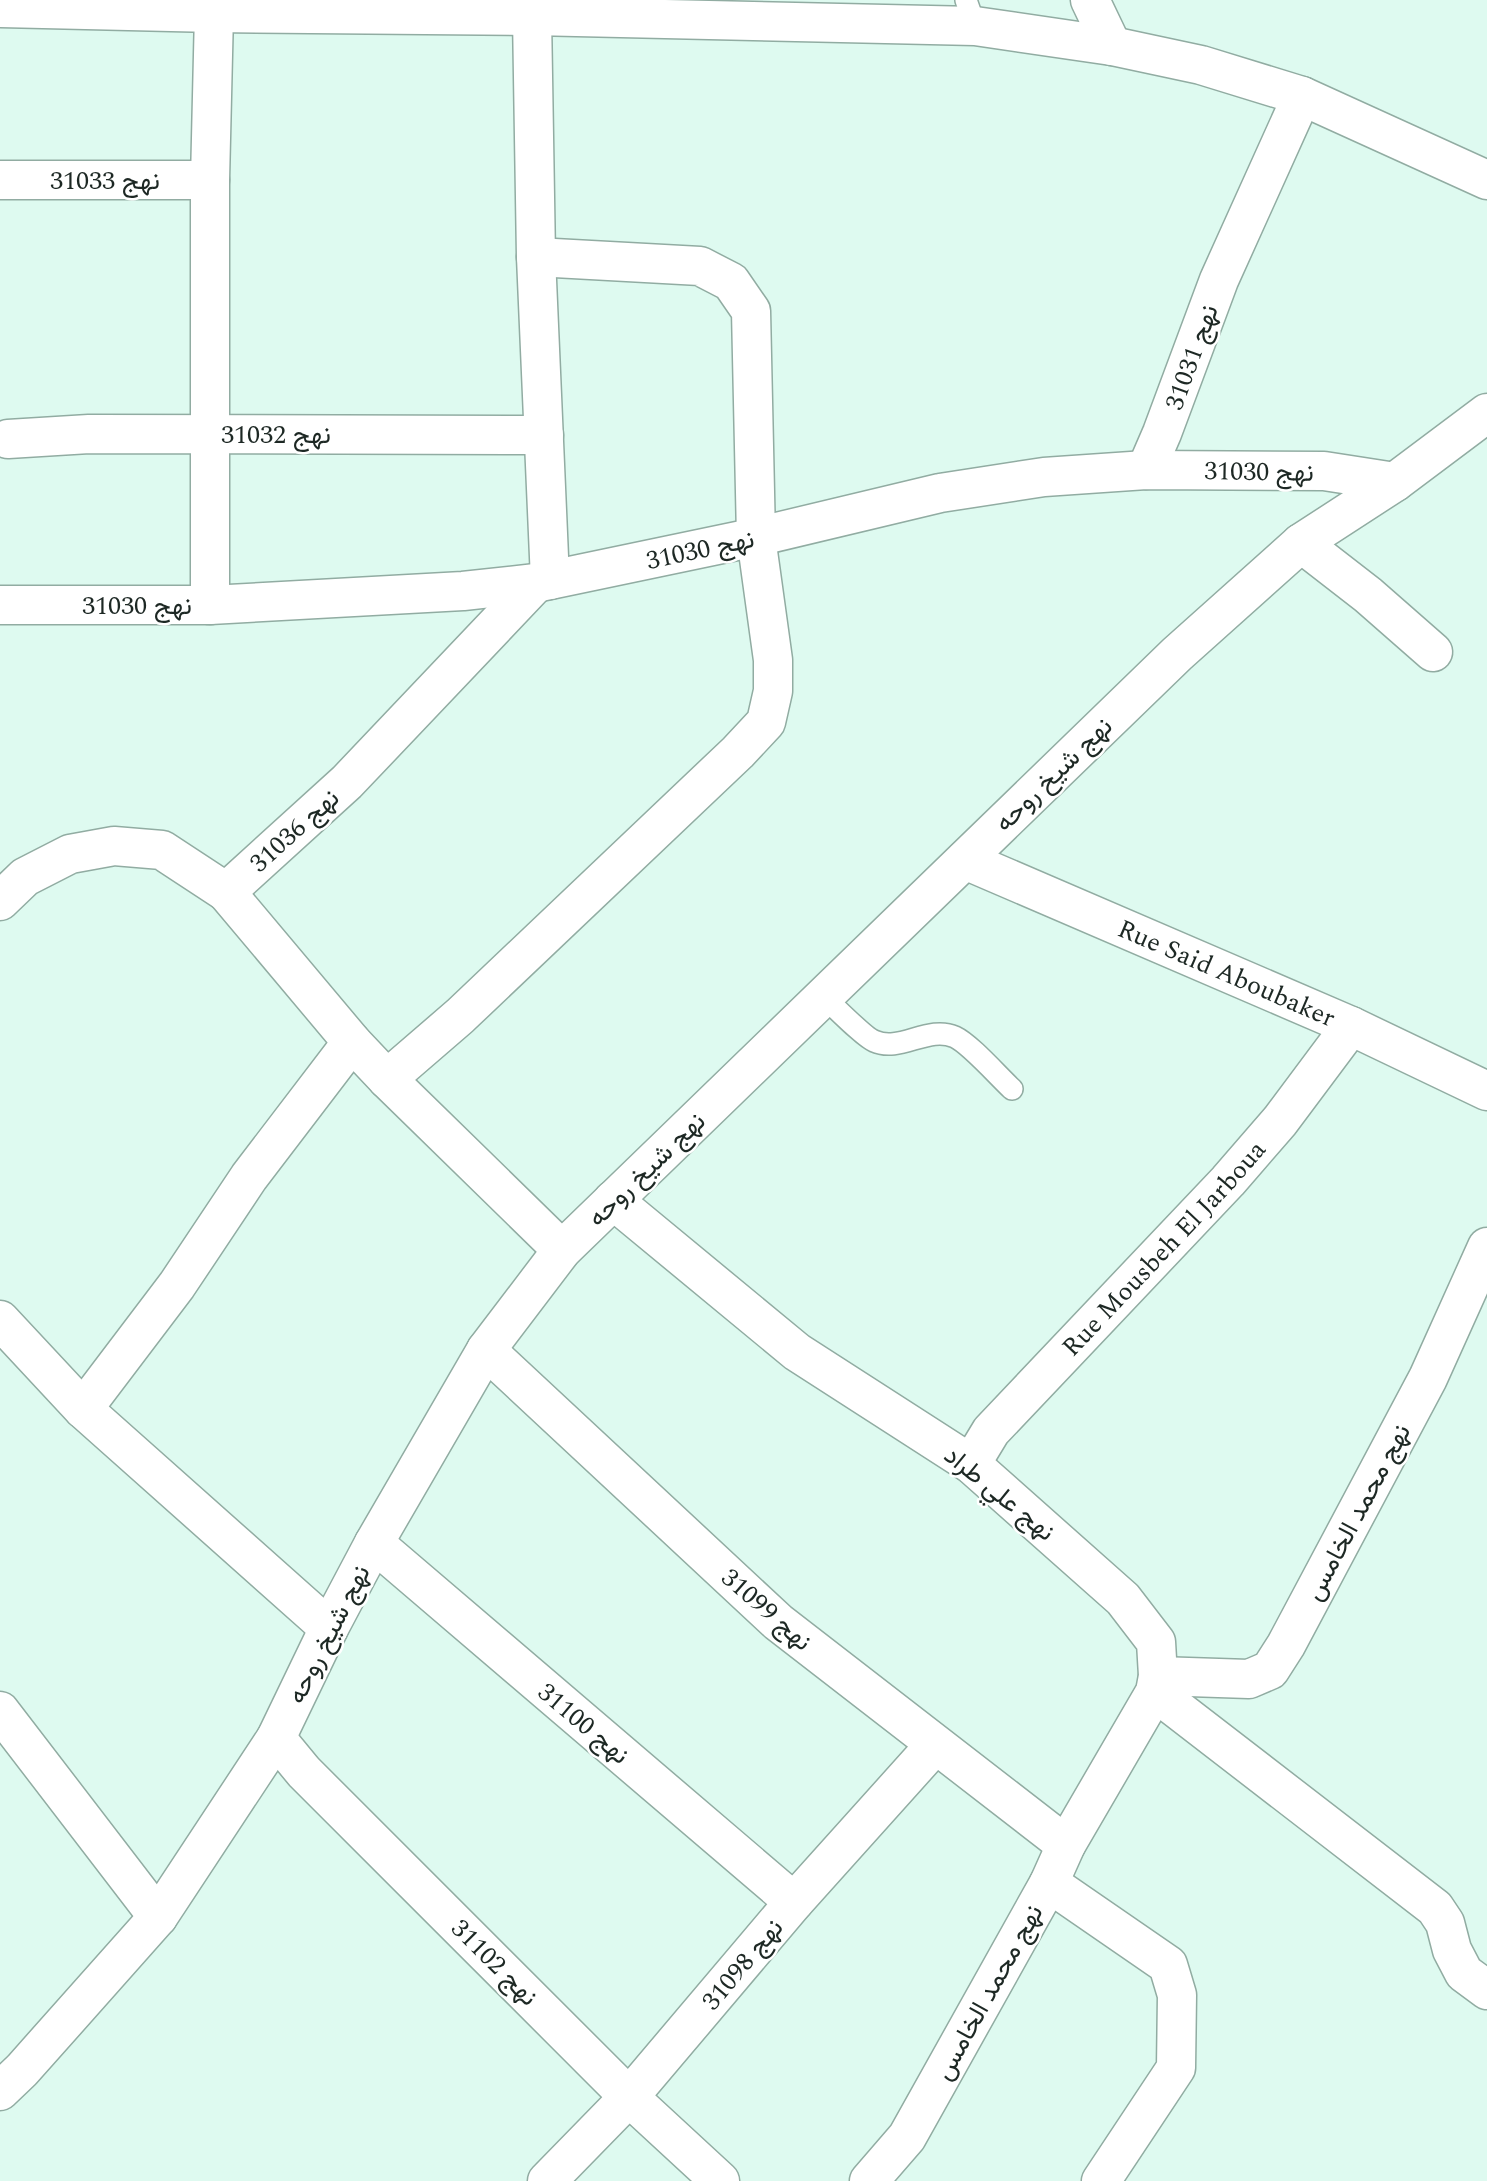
<svg xmlns="http://www.w3.org/2000/svg" width="1487" height="2181" font-family="Spectral,Vazirmatn,serif">
	<style>
		.lines { fill: none; stroke-linecap: round; stroke-linejoin: round }
		.service-casing { stroke: #91aca2; stroke-width: 24 }
		.minor-casing { stroke: #91aca2; stroke-width: 41 }
		.secondary-casing { stroke: #91aca2; stroke-width: 41 }
		.service { stroke: #fff; stroke-width: 21 }
		.minor { stroke: #fff; stroke-width: 38 }
		.secondary { stroke: #fff; stroke-width: 38 }
		.labels { text-anchor: middle; stroke-width: 5; stroke-linejoin: round; paint-order: stroke }
		.street-label { font-size: 26px; fill: #1d2824; stroke: #fff }
	</style>
	<rect width="100%" height="100%" fill="#defaf0"/>
	<g class="lines">
		<defs>
			<g id="service">
				<polyline points="966,0 975,26"/>
				<path d="M825,998C835,1007 864,1037 874,1041C900,1053 928,1025 955,1037C970,1044 998,1076 1012,1089"/>
			</g>
			<g id="minor">
				<polyline points="1090,0 1112,46"/>
				<polyline points="532,16 536,257 550,580"/>
				<polyline points="0,180 210,180"/>
				<polyline points="8,439 89,434 544,435"/>
				<polyline points="1146,470 1162,433 1219,280 1302,96"/>
				<polyline points="1301,543 1368,595 1433,652"/>
				<polyline points="0,605 210,605 463,591 536,583 756,537 940,493 1044,477 1146,470 1324,471 1395,482"/>
				<polyline points="210,605 210,180 214,13"/>
				<path id="s1" d="M965,860L1351,1026L1487,1091"/>
				<polyline points="226,892 352,1042 387,1079 562,1250"/>
				<polyline points="0,901 25,877 70,854 114,846 162,850 226,892 347,782 536,583"/>
				<polyline points="387,1079 460,1016 738,752 766,722 773,691 773,660 756,537 751,311 731,282 700,266 536,257"/>
				<polyline points="613,1200 797,1352 971,1464 1123,1599 1156,1642 1158,1676 1155,1692 1066,1845 1049,1883 907,2137 869,2181"/>
				<polyline points="0,1320 83,1409 329,1628"/>
				<polyline points="486,1350 778,1622 1066,1845"/>
				<polyline points="83,1409 177,1285 249,1177 352,1042"/>
				<path id="s2" d="M971,1464L991,1431L1228,1181L1280,1121L1351,1026"/>
				<polyline points="374,1543 794,1902"/>
				<polyline points="1158,1676 1249,1679 1270,1670 1286,1645 1428,1378 1487,1247"/>
				<polyline points="1155,1692 1435,1908 1445,1923 1452,1950 1464,1973 1487,1990"/>
				<polyline points="0,1711 158,1917"/>
				<polyline points="276,1738 304,1772 629,2097 720,2181"/>
				<polyline points="1049,1883 1168,1965 1177,1995 1176,2068 1101,2181"/>
				<polyline points="0,2091 22,2070 158,1917 276,1738 329,1628 374,1543 486,1350 562,1250 1177,654 1301,543 1395,482 1487,413"/>
				<polyline points="547,2181 629,2097 794,1902 935,1745"/>
			</g>
			<polyline id="secondary" points="0,8 214,13 532,16 975,26 1112,46 1201,65 1302,96 1487,180"/>
		</defs>
		<use href="#service" class="service-casing"/>
		<use href="#minor" class="minor-casing"/>
		<use href="#secondary" class="secondary-casing"/>
		<use href="#service" class="service"/>
		<use href="#minor" class="minor"/>
		<use href="#secondary" class="secondary"/>
	</g>
	<g class="labels">
		<g class="street-label">
			<text x="105" y="189">نهج 31033</text>
			<text transform="translate(1191 357) rotate(-70)" y="9">نهج 31031</text>
			<text x="276" y="443">نهج 31032</text>
			<text transform="translate(1259 471) rotate(1)" y="9">نهج 31030</text>
			<text transform="translate(700 549) rotate(-12)" y="9">نهج 31030</text>
			<text x="137" y="614">نهج 31030</text>
			<text transform="translate(1053 774) rotate(-44)" y="9">نهج شيخ روحه</text>
			<text transform="translate(294 830) rotate(-42)" y="9">نهج 31036</text>
			<text dy="9" stroke="none"><textPath href="#s1" startOffset="285">Rue Said Aboubaker</textPath></text>
			<text transform="translate(646 1169) rotate(-44)" y="9">نهج شيخ روحه</text>
			<text dy="9" stroke="none"><textPath href="#s2" startOffset="290">Rue Mousbeh El Jarboua</textPath></text>
			<text transform="translate(1000 1493) rotate(39)" y="9">نهج علي طراد</text>
			<text transform="translate(1357 1512) rotate(-62)" y="9">نهج محمد الخامس</text>
			<text transform="translate(767 1609) rotate(41)" y="9">نهج 31099</text>
			<text transform="translate(328 1634) rotate(-63)" y="9">نهج شيخ روحه</text>
			<text transform="translate(584 1723) rotate(40)" y="9">نهج 31100</text>
			<text transform="translate(495 1962) rotate(45)" y="9">نهج 31102</text>
			<text transform="translate(742 1964) rotate(-50)" y="9">نهج 31098</text>
			<text transform="translate(988 1992) rotate(-61)" y="9">نهج محمد الخامس</text>
		</g>
	</g>
</svg>
